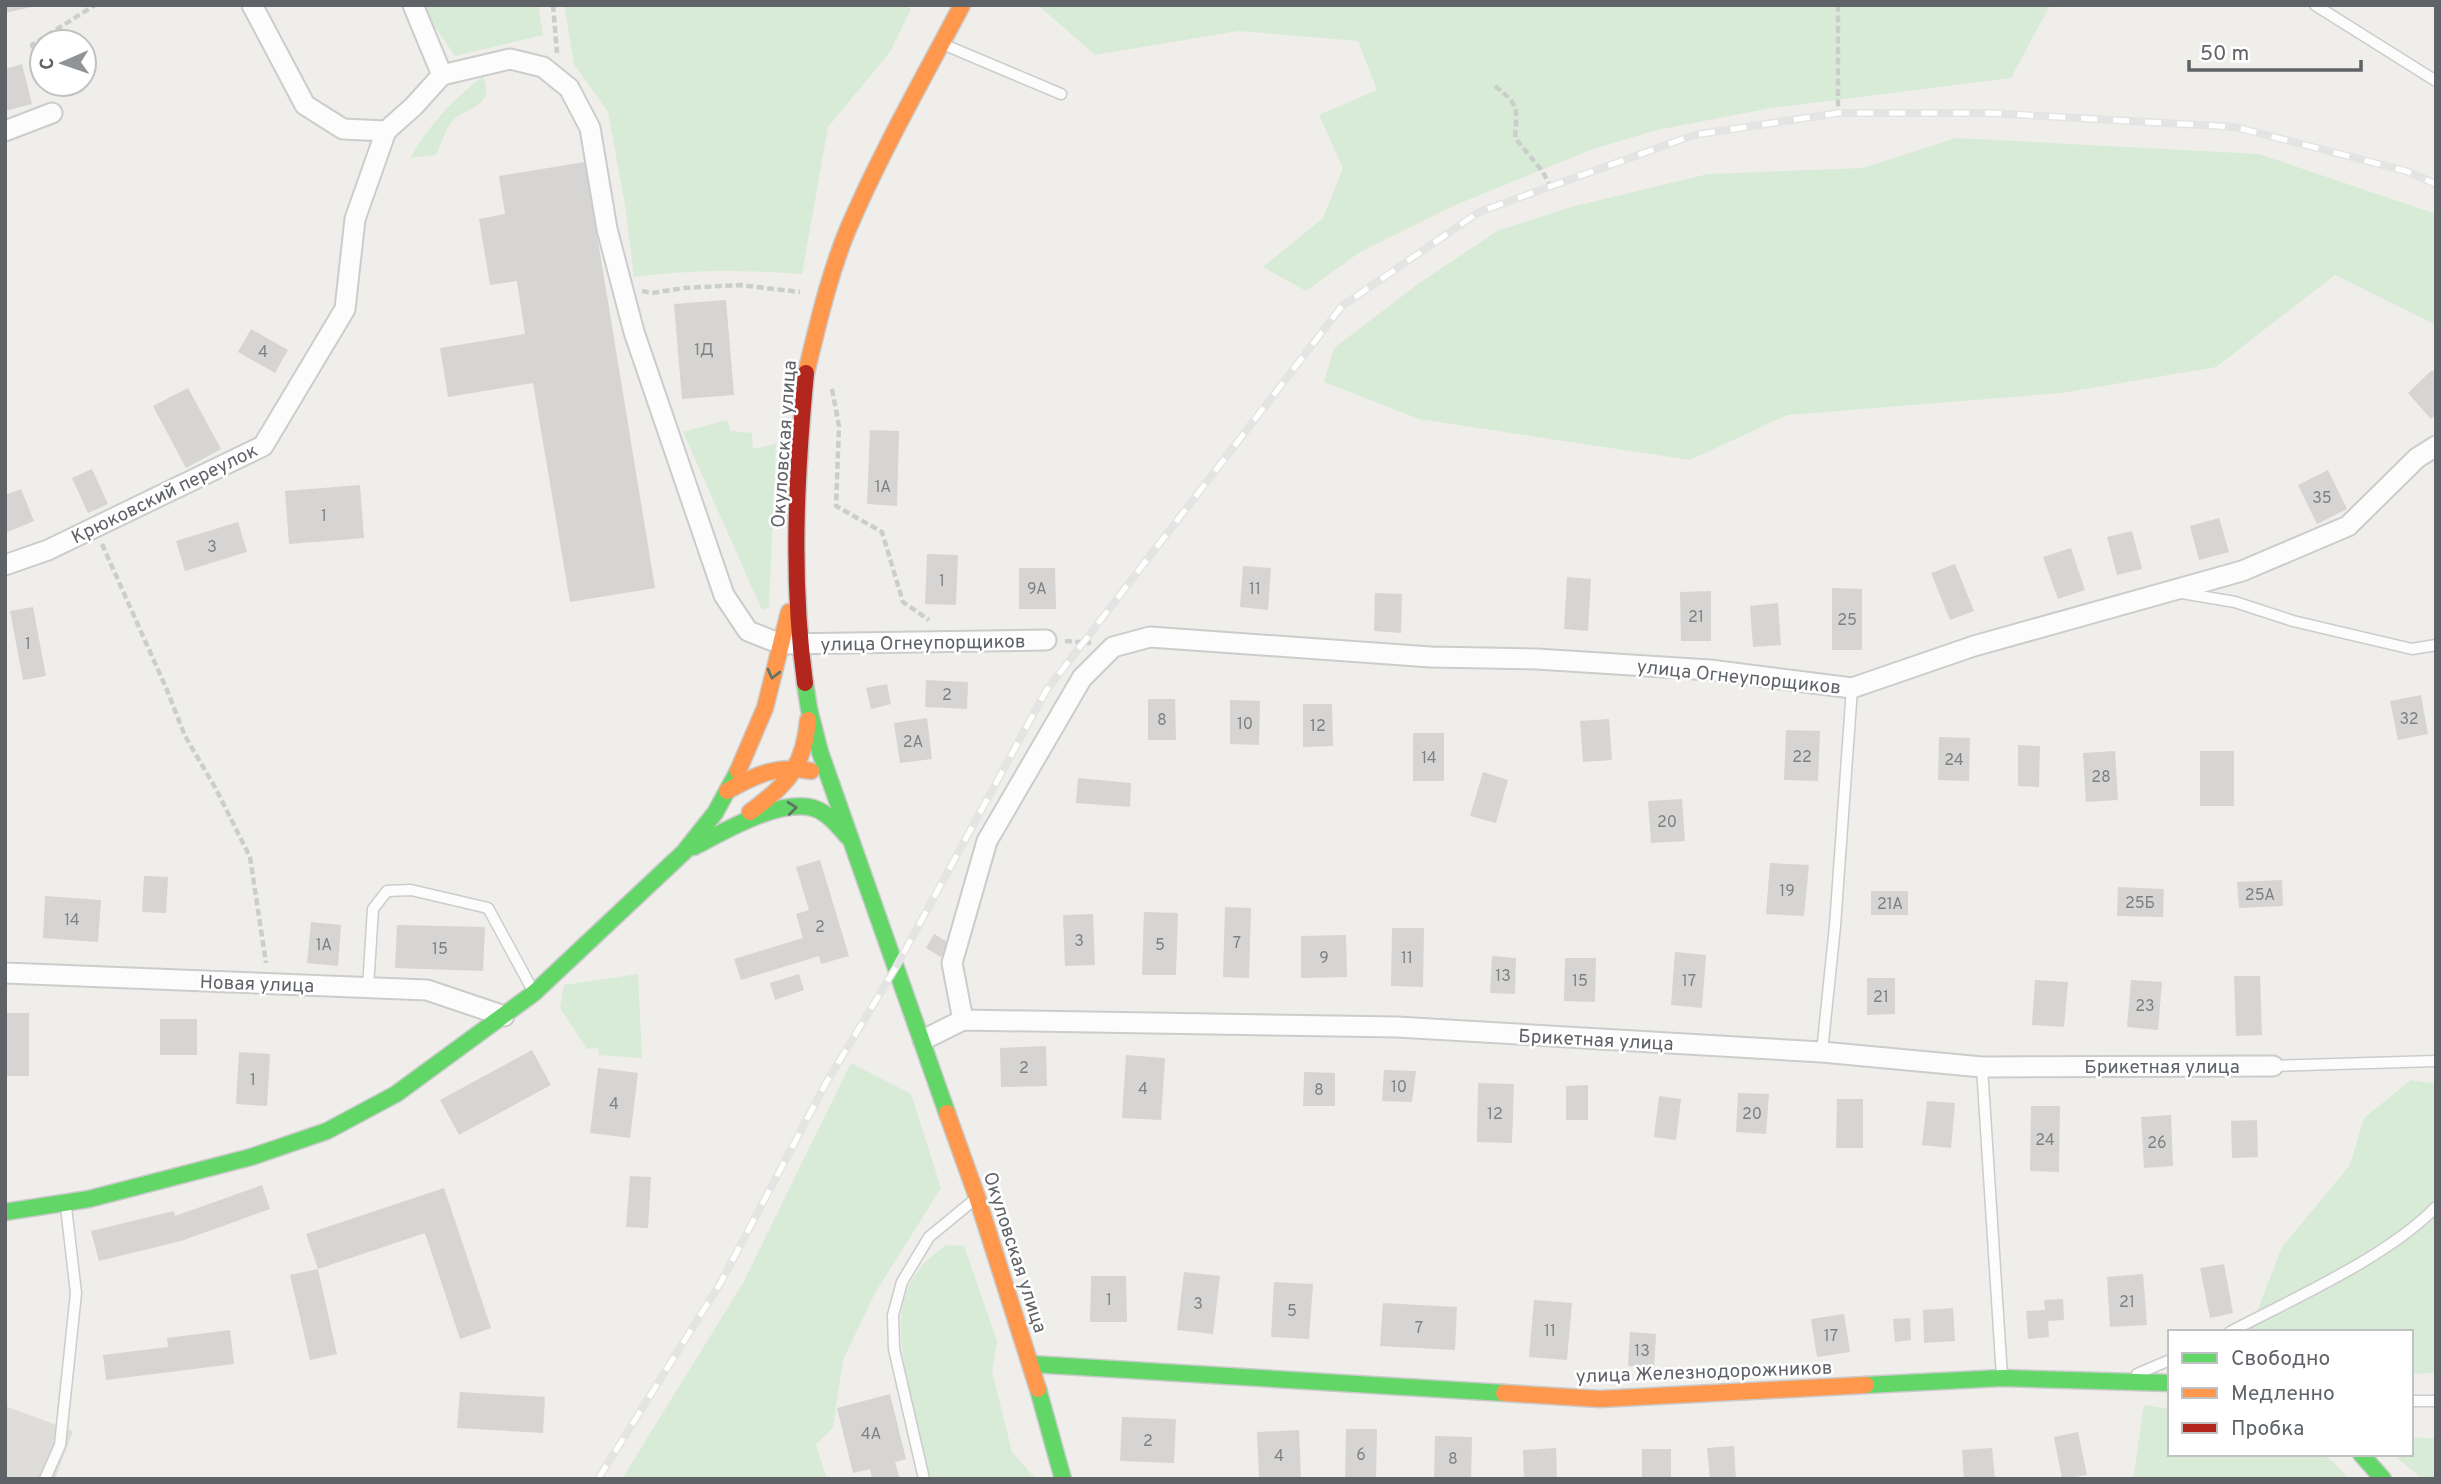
<svg xmlns="http://www.w3.org/2000/svg" width="2441" height="1484" font-family="Overpass,sans-serif">
	<style>
		.industrial { fill: #dfddda }
		.green { fill: #d8ebd6 }
		.building { fill: #d6d5d3 }
		.lines { fill: none; stroke-linecap: round; stroke-linejoin: round }
		.lane-casing { stroke: #cbcccc; stroke-width: 13 }
		.street-casing { stroke: #cbcccc; stroke-width: 23 }
		.fast-casing { stroke: #cacacb; stroke-width: 19 }
		.slow-casing { stroke: #cacacb; stroke-width: 19 }
		.jam-casing { stroke: #cacacb; stroke-width: 19 }
		.path { stroke: #cacfcc; stroke-width: 4.5; stroke-dasharray: 7 3.5; stroke-linecap: butt }
		.lane { stroke: #fdfcfc; stroke-width: 10 }
		.street { stroke: #fdfcfc; stroke-width: 19 }
		.fast { stroke: #63d668; stroke-width: 16 }
		.slow { stroke: #ff974d; stroke-width: 16 }
		.jam { stroke: #b3261e; stroke-width: 16 }
		.rail-casing { stroke: #e4e4e4; stroke-width: 8 }
		.rail { stroke: #fff; stroke-width: 5; stroke-dasharray: 16; stroke-linecap: butt }
		.oneway { stroke: #607468 }
		.labels { text-anchor: middle; stroke-width: 5; stroke-linejoin: round; paint-order: stroke }
		.number-label { font-size: 16px; fill: #7e8184 }
		.street-label { font-size: 19px; fill: #5f6368; stroke: #fff }
	</style>
	<rect width="100%" height="100%" fill="#efeeea"/>
	<polygon class="industrial" points="5,1406 73,1431 55,1479 5,1479"/>
	<g class="green">
		<polygon points="426,5 538,5 543,35 455,56 428,16"/>
		<path d="M564,5H902L911,9L890,52L828,127L802,274C745,270 690,269 634,277L625,205L608,112L574,64Z"/>
		<polygon points="1038,5 2050,5 2011,78 1771,108 1657,130 1593,149 1453,206 1360,252 1306,291 1263,267 1323,218 1343,168 1319,115 1377,90 1358,41 1238,31 1095,55"/>
		<path d="M483,76C497,109 463,106 450,124C444,133 441,145 436,155L410,158C431,123 452,101 483,76Z"/>
		<polygon points="1956,138 2259,154 2436,214 2436,325 2335,275 2216,367 2061,393 1787,415 1690,460 1419,419 1324,382 1334,348 1422,281 1497,231 1571,207 1708,174 1863,168"/>
		<polygon points="727,420 731,431 752,433 753,449 776,444 769,607 762,610 683,432"/>
		<polygon points="638,974 642,1058 599,1055 598,1048 587,1049 560,1008 564,985"/>
		<polygon points="851,1063 911,1094 941,1188 875,1293 843,1360 833,1427 816,1445 827,1479 622,1479 743,1283"/>
		<polygon points="2411,1080 2436,1084 2436,1373 2411,1374 2411,1332 2249,1332 2282,1247 2350,1165 2364,1118"/>
		<path d="M947,1245L964,1246L997,1341L992,1371L1012,1452L1036,1479H930C924,1452 918,1426 912,1400C898,1339 886,1284 947,1245Z"/>
		<polygon points="2144,1405 2170,1409 2170,1454 2324,1454 2350,1479 2133,1479"/>
		<polygon points="2411,1437 2436,1439 2436,1479 2423,1479 2395,1456 2411,1454"/>
	</g>
	<g class="building">
		<polygon points="5,5 35,5 36,6 5,13"/>
		<polygon points="22,64 32,104 5,111 5,69"/>
		<polygon points="585,162 655,588 570,602 533,383 448,397 440,348 525,334 517,281 490,285 479,219 505,214 499,176"/>
		<polygon points="726,300 734,395 682,399 674,304"/>
		<polygon points="251,329 288,350 275,373 238,352"/>
		<polygon points="2432,370 2436,374 2436,414 2431,419 2408,393"/>
		<polygon points="188,388 221,449 186,468 153,406"/>
		<polygon points="870,430 899,431 897,506 867,504"/>
		<polygon points="92,469 108,504 88,513 72,478"/>
		<polygon points="2328,470 2347,509 2317,524 2298,485"/>
		<polygon points="360,485 364,538 289,544 285,491"/>
		<polygon points="21,489 34,521 5,533 5,495"/>
		<polygon points="2219,518 2229,552 2199,560 2190,526"/>
		<polygon points="238,522 247,552 185,571 176,541"/>
		<polygon points="2132,531 2142,569 2117,575 2107,537"/>
		<polygon points="2071,548 2085,590 2058,599 2043,557"/>
		<polygon points="927,554 958,555 956,605 925,604"/>
		<polygon points="1955,564 1974,611 1950,620 1931,573"/>
		<polygon points="1243,566 1271,568 1268,610 1240,607"/>
		<polygon points="1019,568 1055,568 1056,609 1019,609"/>
		<polygon points="1567,577 1591,579 1588,631 1564,629"/>
		<polygon points="1832,588 1862,589 1862,650 1832,650"/>
		<polygon points="1711,591 1711,641 1681,641 1680,592"/>
		<polygon points="1375,593 1402,594 1401,633 1374,631"/>
		<polygon points="1778,603 1781,645 1753,647 1750,606"/>
		<polygon points="33,607 46,676 23,680 10,611"/>
		<polygon points="926,680 968,682 967,709 925,707"/>
		<polygon points="887,684 891,704 871,709 866,688"/>
		<polygon points="2421,695 2428,734 2398,740 2390,701"/>
		<polygon points="1148,699 1175,699 1176,740 1148,740"/>
		<polygon points="1230,700 1260,701 1259,745 1230,744"/>
		<polygon points="1303,704 1332,704 1333,746 1303,747"/>
		<polygon points="927,718 932,759 900,763 894,723"/>
		<polygon points="1609,719 1612,760 1583,762 1580,721"/>
		<polygon points="1786,730 1820,731 1818,781 1784,780"/>
		<rect x="1413" y="733" width="31" height="48"/>
		<polygon points="1939,737 1970,738 1969,781 1938,780"/>
		<polygon points="2018,745 2040,746 2039,787 2018,786"/>
		<polygon points="2115,751 2118,800 2086,802 2083,753"/>
		<rect x="2200" y="751" width="34" height="55"/>
		<polygon points="1483,772 1508,780 1496,823 1470,816"/>
		<polygon points="1078,778 1131,783 1130,807 1076,803"/>
		<polygon points="1682,799 1685,841 1651,843 1648,801"/>
		<polygon points="820,860 849,956 821,964 819,956 741,980 734,959 803,938 796,914 809,910 796,867"/>
		<polygon points="1770,863 1809,865 1804,916 1766,914"/>
		<polygon points="144,876 168,877 166,913 142,912"/>
		<polygon points="2282,880 2283,906 2239,908 2237,882"/>
		<polygon points="2118,887 2164,889 2163,917 2117,916"/>
		<rect x="1871" y="891" width="37" height="24"/>
		<polygon points="45,896 101,900 98,942 43,938"/>
		<polygon points="1225,907 1251,908 1249,978 1223,977"/>
		<polygon points="1144,912 1178,913 1176,975 1142,975"/>
		<polygon points="1093,914 1095,965 1065,966 1063,915"/>
		<polygon points="311,922 341,925 338,966 307,963"/>
		<polygon points="397,925 485,927 483,971 395,968"/>
		<polygon points="1392,928 1424,928 1423,987 1391,986"/>
		<polygon points="934,934 949,943 941,957 926,948"/>
		<polygon points="1346,935 1347,977 1301,978 1301,936"/>
		<polygon points="1675,952 1706,955 1702,1008 1671,1005"/>
		<polygon points="1492,956 1516,958 1515,994 1490,993"/>
		<polygon points="1565,958 1596,958 1595,1002 1564,1001"/>
		<polygon points="799,974 804,990 775,1000 770,983"/>
		<polygon points="2234,976 2260,976 2262,1035 2236,1036"/>
		<polygon points="1867,978 1895,978 1895,1014 1867,1015"/>
		<polygon points="2035,980 2068,982 2064,1027 2032,1025"/>
		<polygon points="2131,980 2162,982 2158,1030 2127,1027"/>
		<rect x="5" y="1013" width="24" height="63"/>
		<rect x="160" y="1019" width="37" height="36"/>
		<polygon points="1046,1046 1047,1086 1001,1087 1000,1048"/>
		<polygon points="532,1050 551,1085 459,1135 440,1100"/>
		<polygon points="239,1052 270,1054 267,1106 236,1104"/>
		<polygon points="1126,1055 1165,1058 1161,1120 1122,1118"/>
		<polygon points="598,1068 638,1073 630,1138 590,1133"/>
		<polygon points="1384,1070 1416,1071 1412,1102 1382,1101"/>
		<polygon points="1304,1072 1335,1073 1335,1106 1303,1106"/>
		<polygon points="1478,1083 1514,1084 1512,1143 1477,1142"/>
		<polygon points="1588,1085 1588,1120 1566,1120 1566,1086"/>
		<polygon points="1738,1093 1769,1094 1766,1134 1736,1132"/>
		<polygon points="1659,1096 1681,1099 1676,1140 1654,1137"/>
		<polygon points="1837,1099 1863,1099 1863,1148 1836,1148"/>
		<polygon points="1927,1101 1955,1103 1951,1148 1922,1145"/>
		<polygon points="2031,1106 2060,1106 2059,1172 2030,1171"/>
		<polygon points="2171,1115 2173,1166 2144,1168 2141,1117"/>
		<polygon points="2257,1120 2258,1157 2232,1158 2231,1121"/>
		<polygon points="630,1176 651,1177 648,1228 626,1227"/>
		<polygon points="262,1185 270,1209 181,1241 99,1261 91,1231 174,1211 175,1216"/>
		<polygon points="444,1188 491,1328 460,1339 425,1233 318,1269 306,1234"/>
		<polygon points="2224,1264 2233,1313 2210,1318 2200,1268"/>
		<polygon points="318,1269 337,1354 310,1360 290,1275"/>
		<polygon points="1184,1272 1220,1276 1213,1334 1177,1330"/>
		<polygon points="2143,1274 2147,1325 2110,1327 2107,1277"/>
		<polygon points="1091,1276 1126,1276 1127,1322 1090,1322"/>
		<polygon points="1274,1282 1313,1284 1309,1339 1271,1337"/>
		<polygon points="2063,1299 2064,1320 2048,1321 2049,1337 2028,1339 2026,1311 2045,1310 2044,1300"/>
		<polygon points="1534,1300 1572,1303 1567,1360 1529,1357"/>
		<polygon points="1383,1303 1457,1307 1455,1350 1380,1346"/>
		<polygon points="1953,1308 1955,1341 1924,1343 1923,1310"/>
		<polygon points="1844,1314 1850,1352 1817,1357 1811,1319"/>
		<polygon points="1910,1318 1911,1340 1895,1342 1893,1319"/>
		<polygon points="230,1330 234,1364 106,1380 103,1355 168,1347 167,1338"/>
		<polygon points="1630,1332 1656,1334 1654,1368 1628,1366"/>
		<polygon points="460,1392 545,1397 543,1433 457,1428"/>
		<polygon points="890,1394 906,1459 895,1462 900,1479 872,1479 870,1469 853,1473 837,1408"/>
		<polygon points="1122,1417 1176,1419 1174,1463 1120,1461"/>
		<polygon points="1346,1429 1377,1429 1376,1479 1345,1479"/>
		<polygon points="1299,1430 1301,1479 1259,1479 1257,1432"/>
		<polygon points="2078,1432 2087,1475 2062,1479 2054,1437"/>
		<polygon points="1435,1436 1472,1437 1471,1479 1434,1479"/>
		<polygon points="1734,1446 1736,1479 1710,1479 1707,1448"/>
		<polygon points="1556,1448 1557,1479 1524,1479 1523,1450"/>
		<polygon points="1992,1448 1995,1479 1964,1479 1962,1450"/>
		<rect x="1642" y="1449" width="29" height="30"/>
	</g>
	<g class="lines">
		<defs>
			<g id="lane">
				<polyline points="2315,5 2436,81"/>
				<polyline points="945,45 1061,94"/>
				<polyline points="2182,593 2235,602 2293,621 2412,649 2436,645"/>
				<polyline points="368,987 373,909 387,891 411,890 488,908 532,989"/>
				<polyline points="1822,1052 1835,926 1852,688"/>
				<polyline points="2273,1066 2436,1061"/>
				<polyline points="1982,1067 2002,1377"/>
				<path d="M2230,1332C2294,1298 2386,1258 2436,1207"/>
				<polyline points="2137,1374 2170,1360"/>
				<polyline points="2411,1401 2436,1401"/>
				<polyline points="45,1479 60,1445 76,1293 66,1207"/>
				<polyline points="924,1479 894,1349 893,1315 902,1282 929,1237 974,1200"/>
			</g>
			<g id="street">
				<polyline points="252,5 305,105 343,129 386,131"/>
				<polyline points="413,5 442,75"/>
				<polyline points="5,131 52,113"/>
				<polyline points="5,565 48,550 263,446 345,309 355,219 386,131 414,106 442,75 510,59 543,67 569,88 590,128 607,229 634,332 724,595 748,631 781,644 1046,640"/>
				<polyline points="5,973 427,990 504,1016"/>
				<polyline points="963,1020 952,963 987,841 1082,678 1113,647 1150,637 1431,657 1537,659 1710,670 1852,688 1974,646 2242,571 2348,526 2417,458 2436,446"/>
				<polyline points="923,1040 963,1020 1397,1027 1822,1052 1982,1067 2273,1066"/>
			</g>
			<g id="fast">
				<polyline points="805,683 809,709 820,752 947,1113"/>
				<path d="M694,847C723,832 783,796 816,809C829,814 839,827 848,837"/>
				<polyline points="5,1212 89,1199 251,1157 327,1131 396,1094 534,993 684,852 715,813 738,771"/>
				<polyline points="1031,1364 1504,1393"/>
				<polyline points="1866,1385 2002,1378 2170,1383"/>
				<polyline points="1038,1389 1063,1479"/>
				<polyline points="2361,1454 2383,1479"/>
			</g>
			<g id="slow">
				<path d="M806,373C818,324 829,275 848,229C881,152 923,79 962,5"/>
				<polyline points="738,771 765,708 789,612"/>
				<path d="M727,791C755,775 779,764 811,771"/>
				<path d="M750,812C787,785 804,767 808,720"/>
				<polyline points="947,1113 977,1197 1038,1389"/>
				<polyline points="1504,1393 1600,1399 1866,1385"/>
			</g>
			<path id="jam" d="M805,683C791,581 796,476 806,373"/>
		</defs>
		<use href="#lane" class="lane-casing"/>
		<use href="#street" class="street-casing"/>
		<use href="#fast" class="fast-casing"/>
		<use href="#slow" class="slow-casing"/>
		<use href="#jam" class="jam-casing"/>
		<g class="path">
			<polyline points="553,5 557,53"/>
			<polyline points="1838,5 1838,113"/>
			<polyline points="42,78 32,45 95,5"/>
			<path d="M1495,86C1520,106 1517,107 1515,138L1543,172L1550,186"/>
			<polyline points="642,291 652,293 684,288 740,285 800,292"/>
			<polyline points="832,389 839,426 836,506 882,532 903,602 929,620"/>
			<polyline points="102,544 167,690 185,736 216,789 250,857 266,963"/>
			<polyline points="1065,641 1091,643"/>
		</g>
		<use href="#lane" class="lane"/>
		<use href="#street" class="street"/>
		<use href="#fast" class="fast"/>
		<use href="#slow" class="slow"/>
		<use href="#jam" class="jam"/>
		<defs>
			<polyline id="rail" points="598,1479 721,1282 826,1083 896,967 1046,691 1342,306 1479,212 1694,135 1838,113 1989,113 2235,127 2406,171 2436,184"/>
		</defs>
		<use href="#rail" class="rail-casing"/>
		<use href="#rail" class="rail"/>
	</g>
	<defs><path id="oneway-chevron" d="M-2-3.5L2.5 0L-2 3.5" fill="none" stroke-width="1.6" stroke-linecap="round" stroke-linejoin="round" transform="scale(1.75)"/></defs>
	<g class="oneway">
		<use href="#oneway-chevron" transform="translate(773 674) rotate(104)"/>
		<use href="#oneway-chevron" transform="translate(792 808) rotate(-6)"/>
	</g>
	<g class="labels">
		<g class="number-label">
			<text x="704" y="355">1Д</text>
			<text x="263" y="357">4</text>
			<text x="883" y="492">1А</text>
			<text x="2322" y="503">35</text>
			<text x="324" y="521">1</text>
			<text x="212" y="552">3</text>
			<text x="942" y="586">1</text>
			<text x="1037" y="594">9А</text>
			<text x="1255" y="594">11</text>
			<text x="1696" y="622">21</text>
			<text x="1847" y="625">25</text>
			<text x="28" y="649">1</text>
			<text x="947" y="700">2</text>
			<text x="2409" y="724">32</text>
			<text x="1162" y="725">8</text>
			<text x="1245" y="729">10</text>
			<text x="1318" y="731">12</text>
			<text x="913" y="747">2А</text>
			<text x="1802" y="762">22</text>
			<text x="1429" y="763">14</text>
			<text x="1954" y="765">24</text>
			<text x="2101" y="782">28</text>
			<text x="1667" y="827">20</text>
			<text x="1787" y="896">19</text>
			<text x="2260" y="900">25А</text>
			<text x="2140" y="908">25Б</text>
			<text x="1890" y="909">21А</text>
			<text x="72" y="925">14</text>
			<text x="820" y="932">2</text>
			<text x="1079" y="946">3</text>
			<text x="1237" y="948">7</text>
			<text x="324" y="950">1А</text>
			<text x="1160" y="950">5</text>
			<text x="440" y="954">15</text>
			<text x="1324" y="963">9</text>
			<text x="1407" y="963">11</text>
			<text x="1503" y="981">13</text>
			<text x="1580" y="986">15</text>
			<text x="1689" y="986">17</text>
			<text x="1881" y="1002">21</text>
			<text x="2145" y="1011">23</text>
			<text x="1024" y="1073">2</text>
			<text x="253" y="1085">1</text>
			<text x="1399" y="1092">10</text>
			<text x="1143" y="1094">4</text>
			<text x="1319" y="1095">8</text>
			<text x="614" y="1109">4</text>
			<text x="1495" y="1119">12</text>
			<text x="1752" y="1119">20</text>
			<text x="2045" y="1145">24</text>
			<text x="2157" y="1148">26</text>
			<text x="1109" y="1305">1</text>
			<text x="2127" y="1307">21</text>
			<text x="1198" y="1309">3</text>
			<text x="1292" y="1316">5</text>
			<text x="1419" y="1333">7</text>
			<text x="1550" y="1336">11</text>
			<text x="1831" y="1341">17</text>
			<text x="1642" y="1356">13</text>
			<text x="871" y="1439">4А</text>
			<text x="1148" y="1446">2</text>
			<text x="1361" y="1460">6</text>
			<text x="1279" y="1461">4</text>
			<text x="1453" y="1464">8</text>
		</g>
		<g class="street-label">
			<text transform="translate(783 444) rotate(-86)" y="7">Окуловская улица</text>
			<text transform="translate(164 493) rotate(-26)" y="7">Крюковский переулок</text>
			<text transform="translate(923 642) rotate(-1)" y="7">улица Огнеупорщиков</text>
			<text transform="translate(1739 676) rotate(6)" y="7">улица Огнеупорщиков</text>
			<text transform="translate(257 983) rotate(2)" y="7">Новая улица</text>
			<text transform="translate(1596 1039) rotate(3)" y="7">Брикетная улица</text>
			<text x="2162" y="1073">Брикетная улица</text>
			<text transform="translate(1016 1252) rotate(72)" y="7">Окуловская улица</text>
			<text transform="translate(1704 1371) rotate(-2)" y="7">улица Железнодорожников</text>
		</g>
	</g>
	<rect width="2441" height="1484" fill="none" stroke="#5f6368" stroke-width="14"/>
	<rect x="2168" y="1330" width="245" height="126" fill="#ffffff" stroke="#bfc1c3" stroke-width="2"/>
	<rect x="2182" y="1353" width="35" height="10" fill="#63d668" stroke="#bfc1c3" stroke-width="2"/>
	<text x="2231" y="1365" font-size="21" fill="#5f6368">Свободно</text>
	<rect x="2182" y="1388" width="35" height="10" fill="#ff974d" stroke="#bfc1c3" stroke-width="2"/>
	<text x="2231" y="1400" font-size="21" fill="#5f6368">Медленно</text>
	<rect x="2182" y="1423" width="35" height="10" fill="#b3261e" stroke="#bfc1c3" stroke-width="2"/>
	<text x="2231" y="1435" font-size="21" fill="#5f6368">Пробка</text>
	<g transform="translate(63 63) rotate(268)"><circle r="33" fill="#ffffff" stroke="#bfc1c3" stroke-width="2"/>
	<path d="M0-5L12 26L0 18L-12 26Z" fill="#919496"/>
	<text y="-10" font-size="19" font-weight="bold" text-anchor="middle" fill="#5f6368">С</text>
	</g>
	<path d="M2189 60v10h172v-10" fill="none" stroke="#5f6368" stroke-width="3.5"/>
	<text x="2200" y="60" font-size="21" fill="#5f6368" stroke="#ffffff" stroke-width="5" paint-order="stroke">50 m</text>
</svg>
